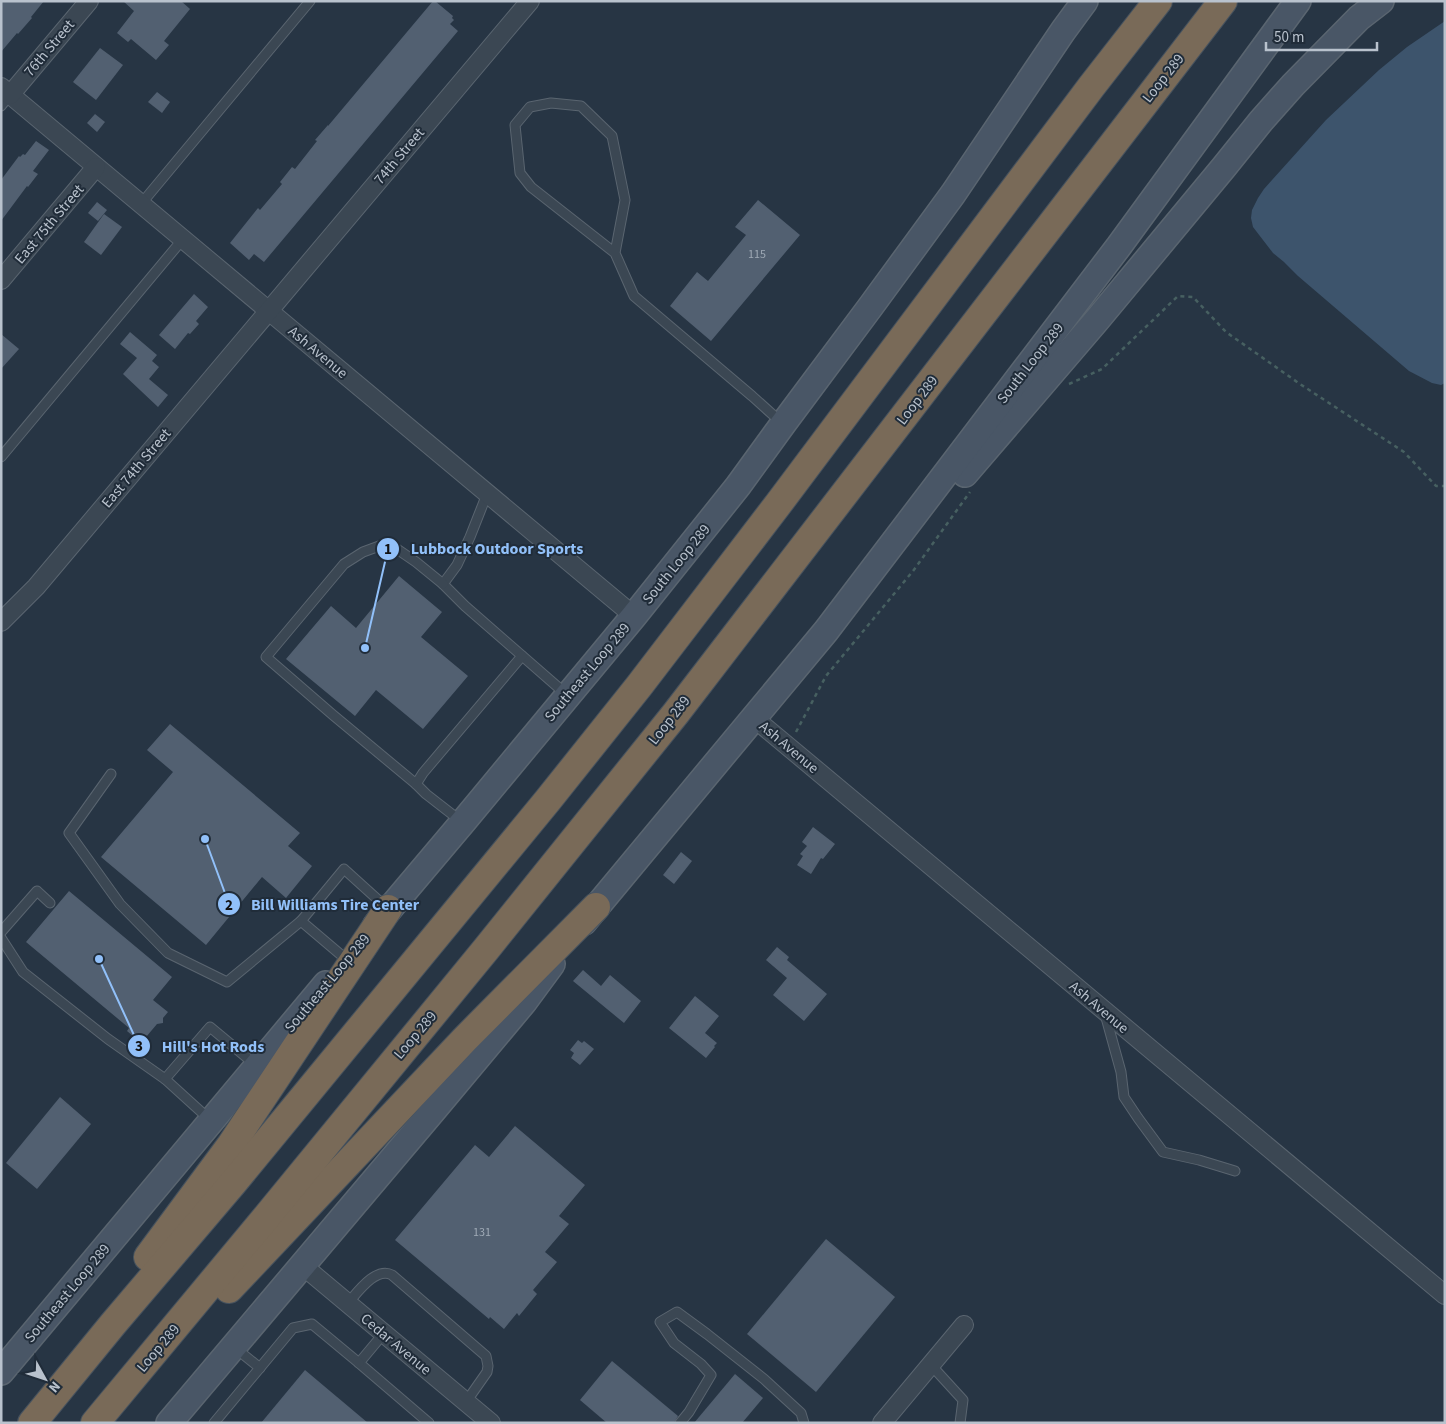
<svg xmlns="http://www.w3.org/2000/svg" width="1446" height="1424" font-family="'Source Sans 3',sans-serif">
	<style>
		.water { fill: #3d546c }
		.building { fill: #526071 }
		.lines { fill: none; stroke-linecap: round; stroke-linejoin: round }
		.service-casing { stroke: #5a6570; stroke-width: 11 }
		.minor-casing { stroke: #5a6570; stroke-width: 20 }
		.secondary-casing { stroke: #5a6570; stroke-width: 28 }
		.motorway-casing { stroke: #46525e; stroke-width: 30 }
		.path { stroke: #476061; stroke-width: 2.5; stroke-dasharray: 4 4; stroke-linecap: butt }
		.service { stroke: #3b4753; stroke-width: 9 }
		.minor { stroke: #3b4753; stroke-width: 18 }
		.secondary { stroke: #495666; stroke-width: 25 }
		.motorway { stroke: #796a58; stroke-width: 28 }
		.labels { text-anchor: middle; stroke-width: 4; stroke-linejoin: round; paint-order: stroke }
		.number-label { font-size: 12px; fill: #9faab6 }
		.street-label { font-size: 15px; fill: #b9c2cd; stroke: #202c39 }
		.leader { fill: none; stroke: #91c0f9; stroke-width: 2 }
		.callout-dot { fill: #91c0f9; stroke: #202c39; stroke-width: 2 }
		.mark-label { font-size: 15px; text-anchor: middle; font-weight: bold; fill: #111 }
		.callout-label { font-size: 16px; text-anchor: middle; font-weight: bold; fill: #91c0f9; stroke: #202c39; stroke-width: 4; stroke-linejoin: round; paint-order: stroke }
	</style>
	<rect width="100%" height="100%" fill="#273544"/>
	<polygon class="water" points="1445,21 1445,383 1441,385 1432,383 1409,371 1298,276 1284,262 1273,253 1253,227 1251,218 1252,210 1258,198 1264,189 1326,120 1379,70 1407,47"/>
	<g class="building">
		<polygon points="1,1 44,1 31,17 32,18 18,34 17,33 1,52"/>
		<polygon points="123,1 181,1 190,9 164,41 169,45 156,60 131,39 128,42 117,33 134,11"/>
		<polygon points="433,1 435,1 453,16 452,18 454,20 450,24 458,31 264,262 254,254 249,260 230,243 258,208 260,210 282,184 280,182 292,167 295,169 317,141 315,140 328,125 328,126"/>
		<polygon points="100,48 123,65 96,100 73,82"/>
		<polygon points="157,92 170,102 162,113 148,102"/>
		<polygon points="95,114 105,122 97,132 87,123"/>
		<polygon points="36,141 49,150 33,171 38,174 28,187 27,186 1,221 1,180 19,156 20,157 23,154 25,155"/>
		<polygon points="758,200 800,235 711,341 670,306 697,272 708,281 746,235 735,227"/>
		<polygon points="97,202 107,210 98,221 88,213"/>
		<polygon points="104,214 122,227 101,255 84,242"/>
		<polygon points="194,294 208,307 196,321 199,324 190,334 188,333 175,349 159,335"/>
		<polygon points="130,332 157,355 152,361 159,367 149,379 168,395 158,407 123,374 137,358 120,344"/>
		<polygon points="1,334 19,349 1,369"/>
		<polygon points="399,576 442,612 421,637 468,676 423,729 376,690 355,716 286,659 331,606 356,628"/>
		<polygon points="170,724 300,833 288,846 312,866 286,898 262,877 206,945 101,857 173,772 147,750"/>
		<polygon points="813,827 835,844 823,859 821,858 811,874 797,865 803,856 800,854 807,846 802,842"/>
		<polygon points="681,852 692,861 674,884 663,875"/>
		<polygon points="69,891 172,977 153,1000 168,1012 163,1018 163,1023 157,1024 141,1043 127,1031 129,1028 26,942"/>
		<polygon points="777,947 789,957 787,960 827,994 804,1021 773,995 787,978 766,960"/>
		<polygon points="583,970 601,986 610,975 641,1001 624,1023 573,981"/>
		<polygon points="695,996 719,1016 705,1033 717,1043 714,1046 715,1047 706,1058 669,1028"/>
		<polygon points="578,1040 582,1043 584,1041 594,1049 580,1065 571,1058 574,1053 570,1050"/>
		<polygon points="60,1097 91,1124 37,1189 6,1163"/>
		<polygon points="515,1126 585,1185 559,1216 569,1224 545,1252 557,1262 533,1290 537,1294 519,1316 517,1313 504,1329 490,1317 489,1319 395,1240 475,1145 489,1157"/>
		<polygon points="826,1239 895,1297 816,1392 747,1334"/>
		<polygon points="612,1361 678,1416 674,1423 607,1423 580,1400"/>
		<polygon points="305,1370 368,1423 261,1423"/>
		<polygon points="735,1374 763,1398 742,1423 694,1423"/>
	</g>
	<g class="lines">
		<defs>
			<g id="service">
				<polyline points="1,106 10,95"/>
				<polyline points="141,204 310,1"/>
				<polyline points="615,253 531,187 520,173 515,125 530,107 551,103 581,106 612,136 625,200 615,253 634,296 752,396 782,423"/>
				<polyline points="1,457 183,239"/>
				<polyline points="487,494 470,537 457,565 443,584 465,606 567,695"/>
				<polyline points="111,774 69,833 120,904 168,953 227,982 301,921"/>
				<polyline points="416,784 333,715 266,657 344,564 363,552 382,545 397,549 416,562 443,584"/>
				<polyline points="462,822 426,794 416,784 423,773 522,656"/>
				<polyline points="1,932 37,891 50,903"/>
				<polyline points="1,938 23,972 108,1039 165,1079"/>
				<polyline points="347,960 301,921 344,869 386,907"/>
				<polyline points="1105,1014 1121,1072 1124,1097 1138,1118 1163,1152 1199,1160 1235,1171"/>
				<polyline points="209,1119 165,1079 210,1027 257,1066"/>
				<path d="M348,1303C357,1293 376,1266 392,1275L486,1356L488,1366L487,1372L466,1402"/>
				<polyline points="384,1333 359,1363 429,1423"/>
				<polyline points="234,1347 260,1368"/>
				<polyline points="931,1365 963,1400 960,1423"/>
				<polyline points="214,1423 293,1328 312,1324 359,1363"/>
				<polyline points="680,1423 689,1412 711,1375 701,1364 674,1343 660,1322 677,1312 707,1334 764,1379 801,1413 804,1423"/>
			</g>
			<g id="minor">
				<polyline points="1,87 634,616"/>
				<polyline points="10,95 89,1"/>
				<polyline points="1,280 96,167"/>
				<polyline points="1,622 36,587 530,1"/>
				<polyline points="754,718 1445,1295"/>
				<polyline points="302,1265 491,1423"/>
				<polyline points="882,1423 964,1325"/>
			</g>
			<g id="secondary">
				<polyline points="965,474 1097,320 1224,167 1261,121 1293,85 1359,18 1381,1"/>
				<polyline points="584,922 826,631 1119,246 1298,1"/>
				<polyline points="376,925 463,822 634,616 738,486 783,424 871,306 953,194 1063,31 1085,1"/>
				<polyline points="1,1372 326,984"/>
				<polyline points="169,1423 432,1112 524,1002 552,964"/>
			</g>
			<g id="motorway">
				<polyline points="148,1257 231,1145 388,909"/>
				<polyline points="229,1289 465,1039 596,907"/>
				<polyline points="32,1423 113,1324 233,1183 548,800 639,686 779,503 1091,87 1158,1"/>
				<polyline points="95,1423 268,1215 487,948 676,713 1223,1"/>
			</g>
		</defs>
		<use href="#service" class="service-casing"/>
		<use href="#minor" class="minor-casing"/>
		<use href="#secondary" class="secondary-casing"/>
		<use href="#motorway" class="motorway-casing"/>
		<g class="path">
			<polyline points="1069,384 1102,369 1178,296 1193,297 1226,332 1300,384 1404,452 1436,486 1445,486"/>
			<polyline points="796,732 826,676 913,571 970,492"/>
		</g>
		<use href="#service" class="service"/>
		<use href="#minor" class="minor"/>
		<use href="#secondary" class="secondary"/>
		<use href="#motorway" class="motorway"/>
	</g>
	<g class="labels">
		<g class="number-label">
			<text x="757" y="258">115</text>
			<text x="482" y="1236">131</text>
		</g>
		<g class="street-label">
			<text transform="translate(49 48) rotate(-50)" y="5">76th Street</text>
			<text transform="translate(1163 78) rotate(-52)" y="5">Loop 289</text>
			<text transform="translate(399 156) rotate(-50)" y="5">74th Street</text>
			<text transform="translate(49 224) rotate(-50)" y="5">East 75th Street</text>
			<text transform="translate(318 352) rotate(40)" y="5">Ash Avenue</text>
			<text transform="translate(1030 363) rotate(-52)" y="5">South Loop 289</text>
			<text transform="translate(917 400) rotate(-53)" y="5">Loop 289</text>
			<text transform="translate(136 468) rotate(-50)" y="5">East 74th Street</text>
			<text transform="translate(676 564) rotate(-51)" y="5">South Loop 289</text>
			<text transform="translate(587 672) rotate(-50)" y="5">Southeast Loop 289</text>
			<text transform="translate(669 720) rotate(-52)" y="5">Loop 289</text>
			<text transform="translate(789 747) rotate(40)" y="5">Ash Avenue</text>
			<text transform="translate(327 983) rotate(-50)" y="5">Southeast Loop 289</text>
			<text transform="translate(1099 1007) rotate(40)" y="5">Ash Avenue</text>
			<text transform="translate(415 1035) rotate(-50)" y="5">Loop 289</text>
			<text transform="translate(67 1293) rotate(-50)" y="5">Southeast Loop 289</text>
			<text transform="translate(396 1344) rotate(40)" y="5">Cedar Avenue</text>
			<text transform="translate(158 1348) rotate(-50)" y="5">Loop 289</text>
		</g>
	</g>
	<path class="leader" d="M365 648L388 549M205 839L229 904M99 959L139 1046"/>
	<g class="callout-dot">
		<circle cx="365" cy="648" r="5"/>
		<circle cx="205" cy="839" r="5"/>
		<circle cx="99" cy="959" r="5"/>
		<circle cx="388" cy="549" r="12"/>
		<circle cx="229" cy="904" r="12"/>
		<circle cx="139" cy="1046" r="12"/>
	</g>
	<g class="mark-label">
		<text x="388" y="554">1</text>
		<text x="229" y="910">2</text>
		<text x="139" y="1051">3</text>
	</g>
	<g class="callout-label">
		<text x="497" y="554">Lubbock Outdoor Sports</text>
		<text x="335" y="910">Bill Williams Tire Center</text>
		<text x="213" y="1052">Hill's Hot Rods</text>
	</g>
	<rect width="1446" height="1424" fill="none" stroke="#b9c2cd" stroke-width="5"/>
	<g transform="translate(45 1379) rotate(130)" stroke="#202c39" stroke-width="4" paint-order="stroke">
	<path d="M0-4L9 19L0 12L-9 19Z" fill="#b9c2cd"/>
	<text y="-8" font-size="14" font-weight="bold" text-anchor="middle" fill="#b9c2cd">N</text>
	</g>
	<path d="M1266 42v8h111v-8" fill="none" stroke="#b9c2cd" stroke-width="2.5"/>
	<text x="1274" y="42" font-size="15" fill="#b9c2cd" stroke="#202c39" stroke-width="4" paint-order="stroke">50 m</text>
</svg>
